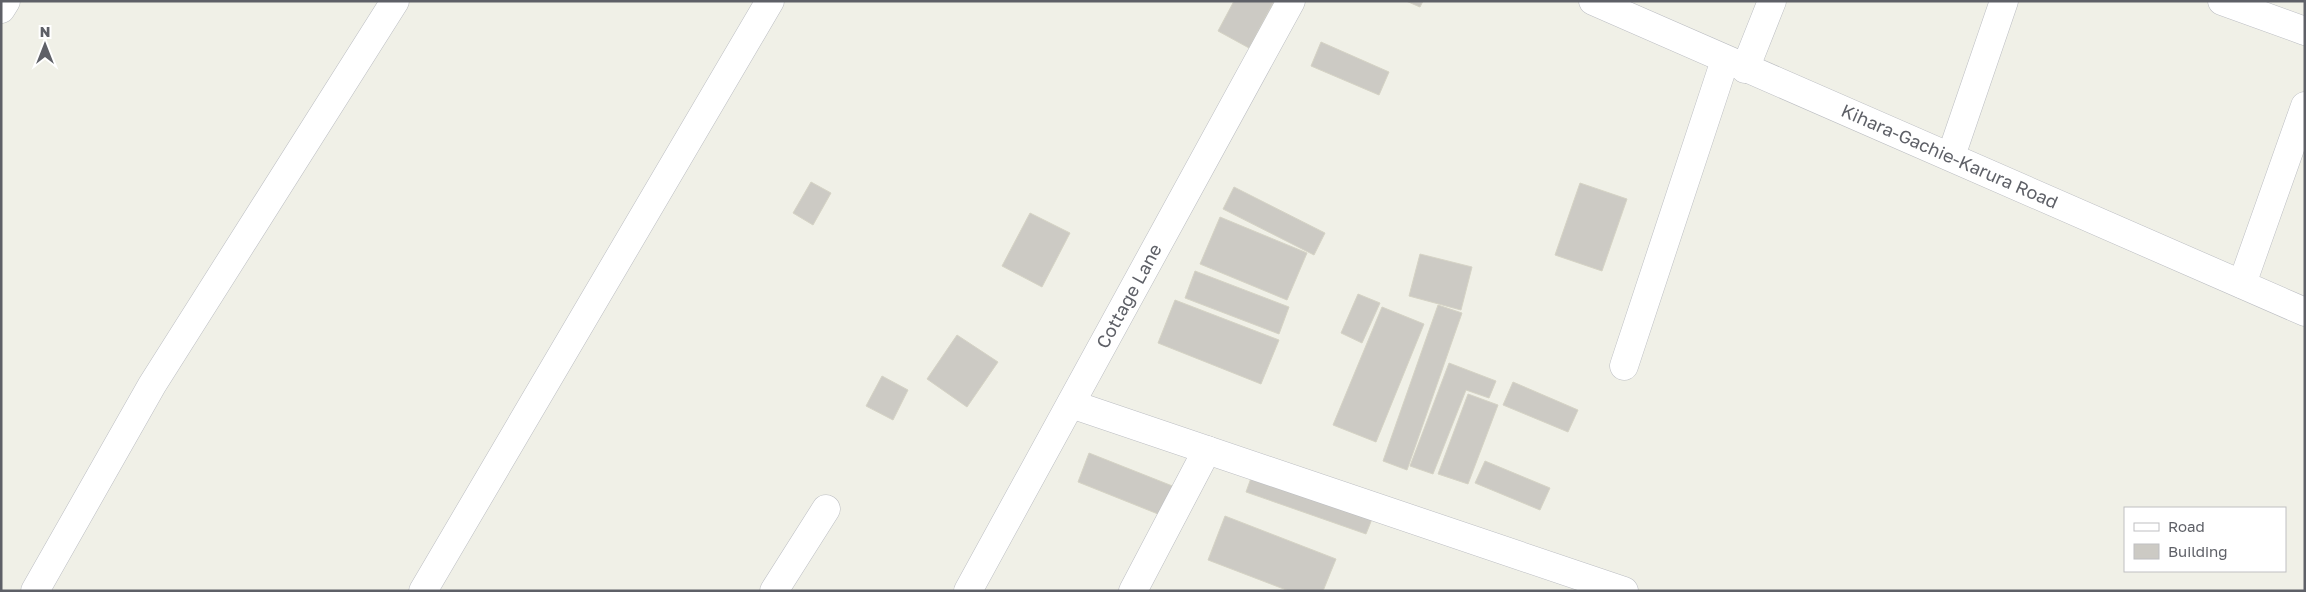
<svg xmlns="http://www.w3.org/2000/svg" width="2306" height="592" font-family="'Golos Text',sans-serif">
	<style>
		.building { fill: #cccac4; stroke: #d5d3c5 }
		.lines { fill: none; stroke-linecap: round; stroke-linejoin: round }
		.minor-casing { stroke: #bbbdc2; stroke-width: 29 }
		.minor { stroke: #fff; stroke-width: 28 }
		.labels { text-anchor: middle; stroke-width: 4; stroke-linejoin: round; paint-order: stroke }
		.street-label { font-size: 18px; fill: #5e6067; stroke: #fff }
	</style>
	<rect width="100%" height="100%" fill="#f0f0e7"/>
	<g class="building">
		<polygon points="1234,1 1274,1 1249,48 1218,31"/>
		<polygon points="1406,1 1423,1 1420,7"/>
		<polygon points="1321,42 1389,72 1379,95 1311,66"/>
		<polygon points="811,182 831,193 813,225 793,213"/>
		<polygon points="1580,183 1627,199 1602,271 1555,255"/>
		<polygon points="1234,187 1325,233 1314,255 1223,209"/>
		<polygon points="1030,213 1070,233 1042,287 1002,266"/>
		<polygon points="1220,217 1307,253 1287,300 1200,264"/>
		<polygon points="1420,254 1472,267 1461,310 1409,296"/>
		<polygon points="1195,271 1289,307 1279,334 1185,298"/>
		<polygon points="1358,294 1380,303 1362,343 1341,333"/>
		<polygon points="1175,300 1279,340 1261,384 1158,343"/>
		<polygon points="1438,305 1462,313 1407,470 1383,461"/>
		<polygon points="1382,307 1424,324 1376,442 1333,425"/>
		<polygon points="957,335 998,362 967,407 927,379"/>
		<polygon points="1449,363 1496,381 1489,398 1466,390 1433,474 1410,466"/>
		<polygon points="882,376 908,390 893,420 866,406"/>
		<polygon points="1513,382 1578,410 1568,432 1503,405"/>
		<polygon points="1468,394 1498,405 1468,484 1438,474"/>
		<polygon points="1089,453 1180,489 1168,518 1078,482"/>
		<polygon points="1485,461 1550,488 1540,510 1475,483"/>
		<polygon points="1255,467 1376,509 1366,534 1246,492"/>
		<polygon points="1225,516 1336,559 1323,591 1289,591 1208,560"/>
	</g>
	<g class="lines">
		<defs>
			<g id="minor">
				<path id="s1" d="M1593,1L2305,312"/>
				<polyline points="2222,1 2305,31"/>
				<polyline points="1,9 6,1"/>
				<polyline points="1745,69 1772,1"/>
				<polyline points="1951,156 2004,1"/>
				<polyline points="2242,284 2305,106"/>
				<polyline points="1624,366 1725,60"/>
				<polyline points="1071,404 1624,591"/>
				<polyline points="35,591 152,385 395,1"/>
				<polyline points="423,591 770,1"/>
				<polyline points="774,591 826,509"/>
				<path id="s2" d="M968,591L1291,1"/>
				<polyline points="1133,591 1207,450"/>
			</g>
		</defs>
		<use href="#minor" class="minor-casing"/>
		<use href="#minor" class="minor"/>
	</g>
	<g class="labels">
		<g class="street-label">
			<text dy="6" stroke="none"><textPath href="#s1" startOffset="389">Kihara-Gachie-Karura Road</textPath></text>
			<text dy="6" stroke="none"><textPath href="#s2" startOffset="336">Cottage Lane</textPath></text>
		</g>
	</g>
	<rect width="2306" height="592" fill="none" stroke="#5e6067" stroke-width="5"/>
	<rect x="2124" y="507" width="162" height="65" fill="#ffffff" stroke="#bfbfc2"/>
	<rect x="2134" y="523" width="25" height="8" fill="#ffffff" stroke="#bfbfc2"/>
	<text x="2168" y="532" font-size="15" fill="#5e6067">Road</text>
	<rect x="2134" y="544" width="25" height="15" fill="#cccac4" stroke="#bfbfc2"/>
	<text x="2168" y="557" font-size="15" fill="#5e6067">Building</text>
	<g transform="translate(45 45)" stroke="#ffffff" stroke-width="4" paint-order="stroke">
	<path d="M0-4L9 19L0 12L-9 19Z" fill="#5e6067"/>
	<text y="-8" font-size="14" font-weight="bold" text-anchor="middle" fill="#5e6067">N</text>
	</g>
</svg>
